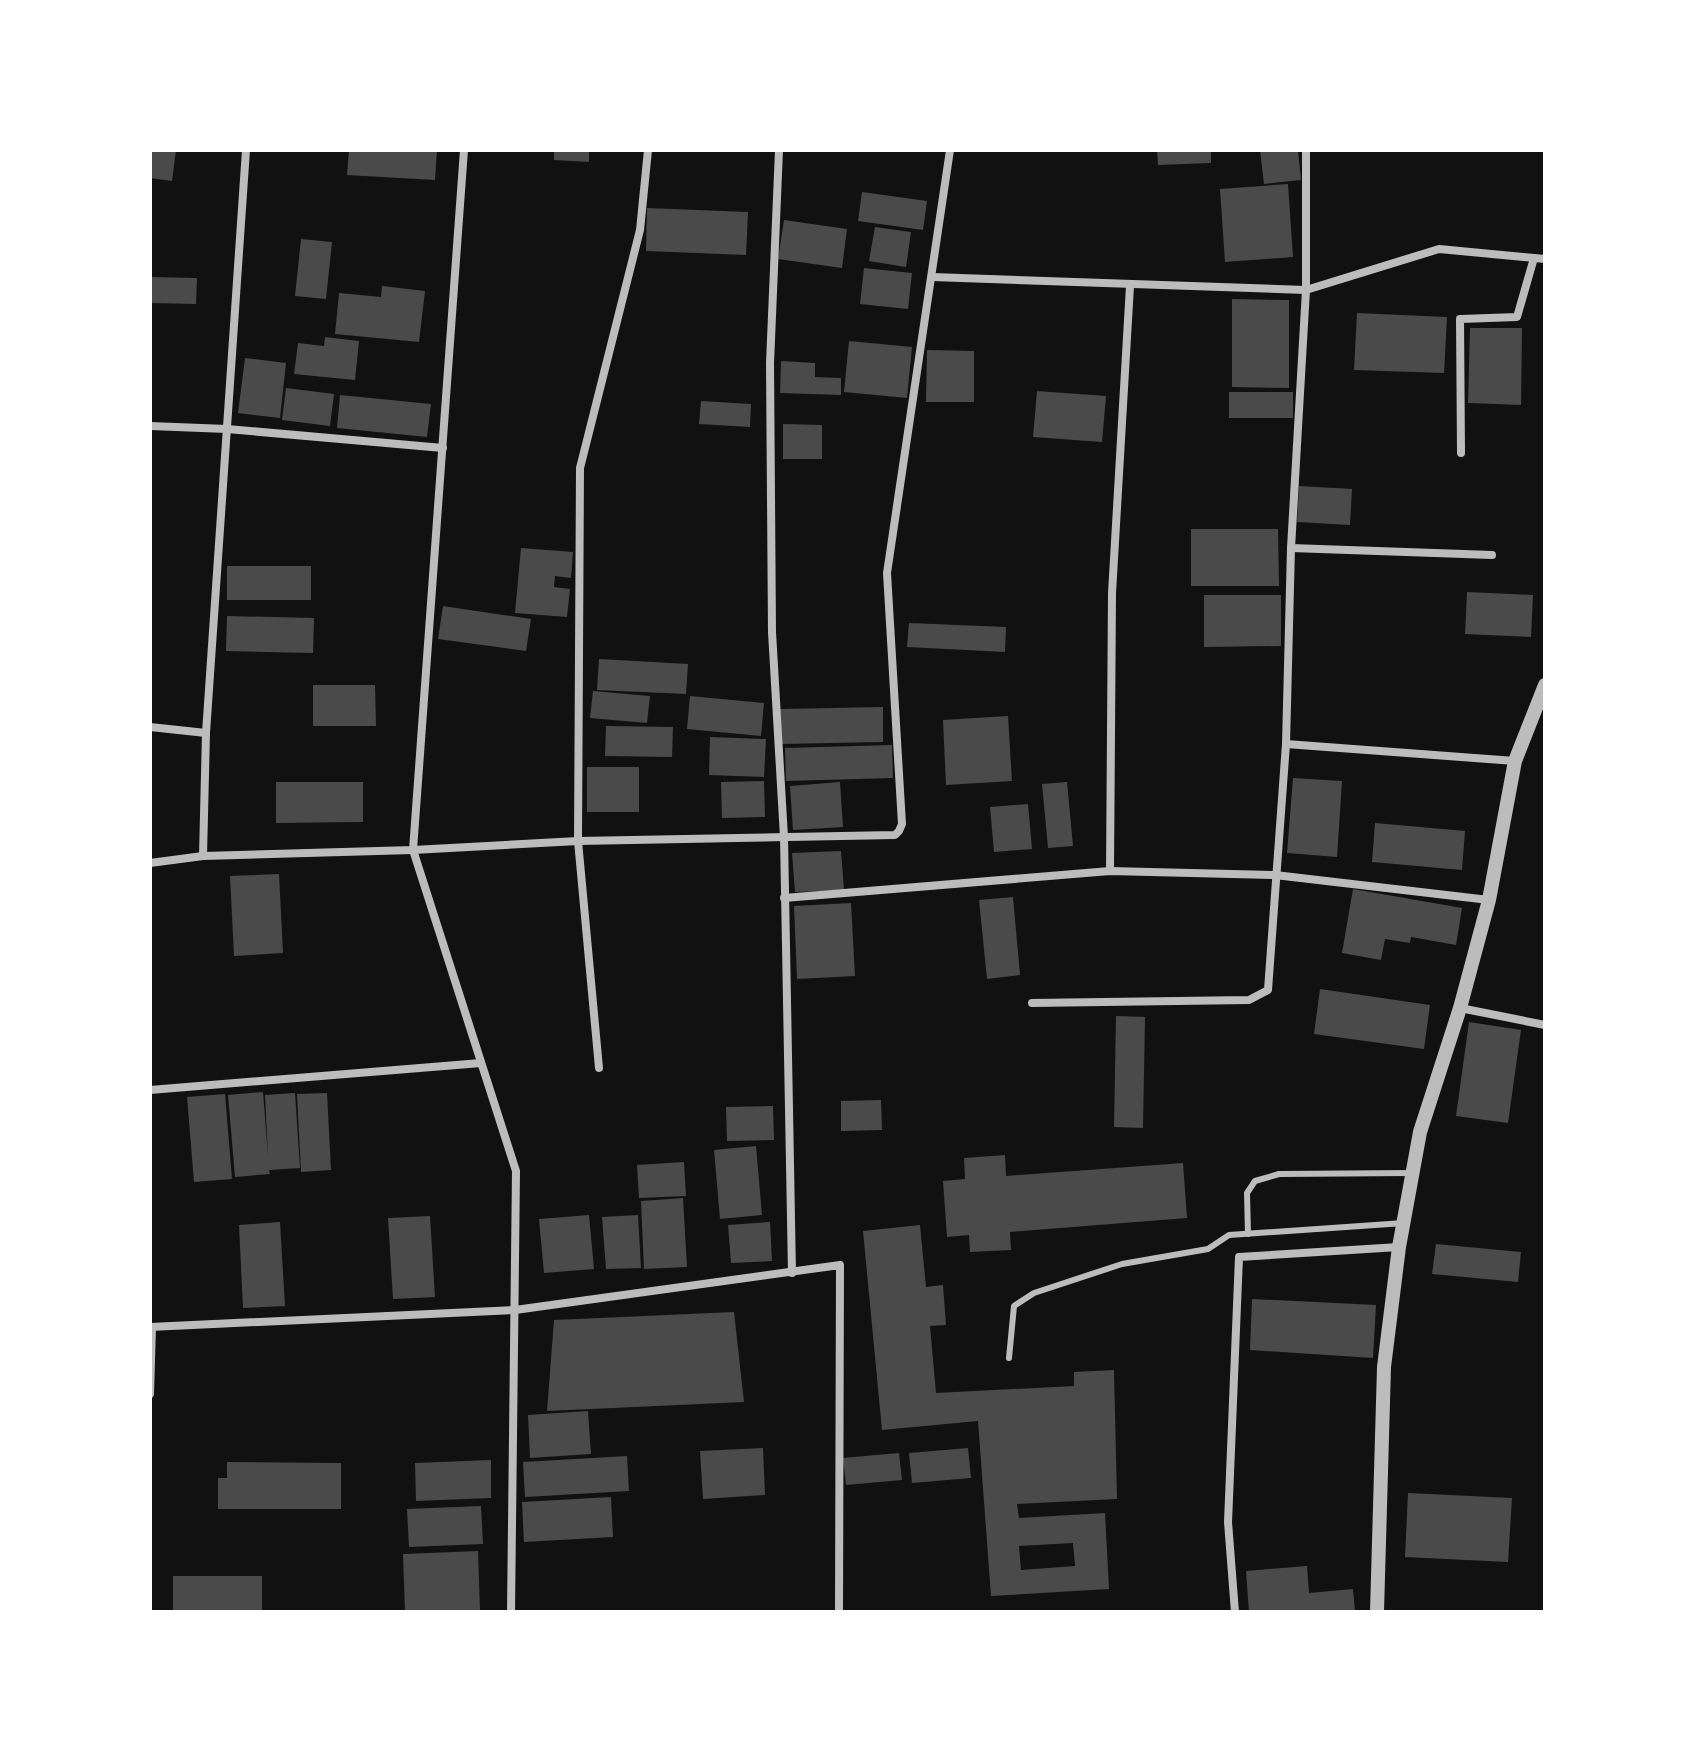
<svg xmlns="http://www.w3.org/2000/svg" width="1695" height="1762" font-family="'Public Sans',sans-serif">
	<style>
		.building { fill: #4a4a4a; fill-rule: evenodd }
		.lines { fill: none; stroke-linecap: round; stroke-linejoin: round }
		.service { stroke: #bcbcbc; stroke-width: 6 }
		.minor { stroke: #bcbcbc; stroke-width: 8 }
		.tertiary { stroke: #bcbcbc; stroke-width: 14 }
	</style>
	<rect width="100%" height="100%" fill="#111"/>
	<g class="building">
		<polygon points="150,150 176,150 172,181 150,178"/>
		<polygon points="349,150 437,150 435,180 347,175"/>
		<polygon points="554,150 589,150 589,162 554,160"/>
		<polygon points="1157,150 1211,150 1211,163 1158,165"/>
		<polygon points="1260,150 1298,150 1301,180 1264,184"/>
		<polygon points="1288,184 1293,257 1225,262 1220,189"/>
		<polygon points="862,192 927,201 923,230 858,221"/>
		<polygon points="647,208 748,212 746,255 646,251"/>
		<polygon points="784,220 847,229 842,268 778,259"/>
		<polygon points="875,227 911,232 906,267 869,261"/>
		<polygon points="301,239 332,242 326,299 295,296"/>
		<polygon points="864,268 912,273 908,309 860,304"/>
		<polygon points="150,277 197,278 196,304 150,303"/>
		<polygon points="382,286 425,291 419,342 335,334 339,293 381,297"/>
		<polygon points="1232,299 1289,300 1289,388 1232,387"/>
		<polygon points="1357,313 1447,317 1444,373 1354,370"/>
		<polygon points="1470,328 1522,328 1521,405 1468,403"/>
		<polygon points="325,337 359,341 355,380 294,374 298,343 324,346"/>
		<polygon points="849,341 912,347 907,398 844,392"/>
		<polygon points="927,350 974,351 974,402 926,402"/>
		<polygon points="245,358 286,363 280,418 238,413"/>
		<polygon points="781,361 815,363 815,377 841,378 841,395 780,393"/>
		<polygon points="286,388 334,394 330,426 282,420"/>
		<polygon points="1037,391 1106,396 1102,442 1033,437"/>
		<rect x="1229" y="392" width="64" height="26"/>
		<polygon points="340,395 431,404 427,437 337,428"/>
		<polygon points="701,401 751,404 750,427 699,424"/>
		<polygon points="783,424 822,425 822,459 783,459"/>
		<polygon points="1299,486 1352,489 1350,525 1297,522"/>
		<polygon points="1191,529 1278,529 1279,586 1191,586"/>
		<polygon points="521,548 573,552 571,578 555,576 554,587 570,589 567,617 515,613"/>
		<rect x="227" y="566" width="84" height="34"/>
		<polygon points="1467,592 1533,595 1531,637 1465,634"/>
		<polygon points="1204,595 1281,595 1281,646 1204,647"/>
		<polygon points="443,606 531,619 526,651 438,639"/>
		<polygon points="227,616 314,618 313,653 226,651"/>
		<polygon points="909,623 1006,627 1005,652 907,647"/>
		<polygon points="599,659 688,664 686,694 597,690"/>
		<polygon points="313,685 375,685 376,726 313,726"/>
		<polygon points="593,691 650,696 647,723 590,718"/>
		<polygon points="690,696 764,703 761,736 687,729"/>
		<polygon points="883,707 883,742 780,744 780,709"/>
		<polygon points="1008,716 1012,781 946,785 943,720"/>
		<polygon points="606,726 673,727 672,757 605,756"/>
		<polygon points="710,737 766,739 764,777 709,775"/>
		<polygon points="892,745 893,778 786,781 785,748"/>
		<rect x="587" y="767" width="52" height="45"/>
		<polygon points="1293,778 1342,781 1337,857 1287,853"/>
		<polygon points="764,781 765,817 722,818 721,782"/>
		<polygon points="276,782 363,782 363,822 276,823"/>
		<polygon points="840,782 843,827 793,830 790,786"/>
		<polygon points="1067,782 1073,846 1048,848 1042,784"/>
		<polygon points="1028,804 1032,849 994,852 990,807"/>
		<polygon points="1375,823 1465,831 1462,870 1372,862"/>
		<polygon points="841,851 844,890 795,892 792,853"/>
		<polygon points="279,874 283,953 234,956 230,876"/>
		<polygon points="1353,889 1462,908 1456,945 1411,937 1410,943 1385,939 1381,960 1342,953"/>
		<polygon points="1013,897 1020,975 987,979 979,900"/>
		<polygon points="851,903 855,976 797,979 794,906"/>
		<polygon points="1320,989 1430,1005 1424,1049 1314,1034"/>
		<polygon points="1116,1016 1145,1017 1143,1128 1114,1127"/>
		<polygon points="1469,1022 1521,1030 1508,1123 1456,1116"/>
		<polygon points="263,1092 268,1156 265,1095 295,1093 300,1168 269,1170 270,1174 235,1177 228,1095"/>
		<polygon points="327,1093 331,1170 301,1172 297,1094"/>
		<polygon points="225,1094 232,1179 194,1182 187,1097"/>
		<polygon points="881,1100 882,1130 841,1131 841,1101"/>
		<polygon points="773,1106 774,1140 727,1141 726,1107"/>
		<polygon points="756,1146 762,1215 720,1219 714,1150"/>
		<polygon points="1005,1155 1006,1176 1183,1163 1187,1218 1010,1232 1011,1250 970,1252 969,1235 947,1237 943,1181 965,1179 964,1158"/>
		<polygon points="684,1162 686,1196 639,1198 637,1165"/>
		<polygon points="683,1198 687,1267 644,1269 641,1201"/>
		<polygon points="589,1215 594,1269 544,1273 539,1219"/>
		<polygon points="638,1215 641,1268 606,1269 602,1217"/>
		<polygon points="430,1216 435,1297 393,1299 388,1218"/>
		<polygon points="280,1222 285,1306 243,1308 239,1225"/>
		<polygon points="770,1222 772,1261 731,1263 728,1225"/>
		<path d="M920,1225L926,1287L943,1285L946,1325L930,1326L936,1393L1074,1386V1372L1114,1370L1117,1499L1017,1504L1019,1518L1105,1513L1109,1589L991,1596L978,1421L882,1430L863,1231ZM1073,1543L1075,1566L1021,1570L1019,1546Z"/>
		<polygon points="1436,1244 1521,1252 1518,1282 1432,1274"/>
		<polygon points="1252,1299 1376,1305 1373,1358 1250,1350"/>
		<polygon points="734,1312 744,1402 547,1411 554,1320"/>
		<polygon points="588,1411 591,1454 530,1458 528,1415"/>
		<polygon points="763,1448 765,1495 703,1499 700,1451"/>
		<polygon points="968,1448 971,1478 912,1483 909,1453"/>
		<polygon points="899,1453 902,1480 846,1485 843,1458"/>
		<polygon points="627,1456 629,1491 525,1497 523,1462"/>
		<polygon points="491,1460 491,1498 416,1501 415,1463"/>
		<polygon points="227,1462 341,1463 341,1509 218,1509 218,1478 227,1478"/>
		<polygon points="1408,1493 1512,1498 1508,1562 1405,1557"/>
		<polygon points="611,1497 613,1537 524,1542 522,1502"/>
		<polygon points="481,1506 483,1544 409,1547 407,1509"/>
		<polygon points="478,1551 480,1610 405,1612 403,1554"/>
		<polygon points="1307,1566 1309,1593 1353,1589 1355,1612 1249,1612 1246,1571"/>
		<rect x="173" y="1576" width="89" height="36"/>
	</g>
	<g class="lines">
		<g class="service">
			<polyline points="1248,1234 1247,1193 1255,1181 1279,1174 1411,1173"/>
			<polyline points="1009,1358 1014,1306 1034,1293 1122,1264 1208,1249 1229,1235 1404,1223"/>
		</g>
		<g class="minor">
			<polyline points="464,150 413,850 516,1171 511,1612"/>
			<polyline points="779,150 770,363 772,632 784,837 792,1273"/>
			<polyline points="932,277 1306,290 1439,249 1545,259"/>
			<polyline points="150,426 227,429 443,448"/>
			<polyline points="1461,453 1460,319 1517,317 1534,258"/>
			<polyline points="1291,548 1492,555"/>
			<polyline points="150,727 206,733"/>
			<polyline points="1286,744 1515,761"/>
			<polyline points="203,856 206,733 246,150"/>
			<polyline points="150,863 203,856 413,850 578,841 895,835 899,831 902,824 887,573 950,150"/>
			<polyline points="1110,871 1112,593 1130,286"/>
			<polyline points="784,898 1110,871 1275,875 1489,900"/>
			<polyline points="1032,1003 1249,1000 1268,990 1286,744 1291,548 1306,290 1306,150"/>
			<polyline points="1460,1008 1545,1025"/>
			<polyline points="599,1068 578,841 580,468 640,230 648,150"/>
			<polyline points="150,1090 481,1063"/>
			<polyline points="150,1327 515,1310 840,1265 839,1612"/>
			<polyline points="150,1394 152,1327"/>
			<polyline points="1235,1612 1228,1522 1239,1257 1399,1247"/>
		</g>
		<polyline class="tertiary" points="1377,1612 1384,1367 1399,1247 1420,1132 1460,1008 1489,900 1515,761 1545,685"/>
	</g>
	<rect width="1695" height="1762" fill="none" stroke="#ffffff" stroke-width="304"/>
</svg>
